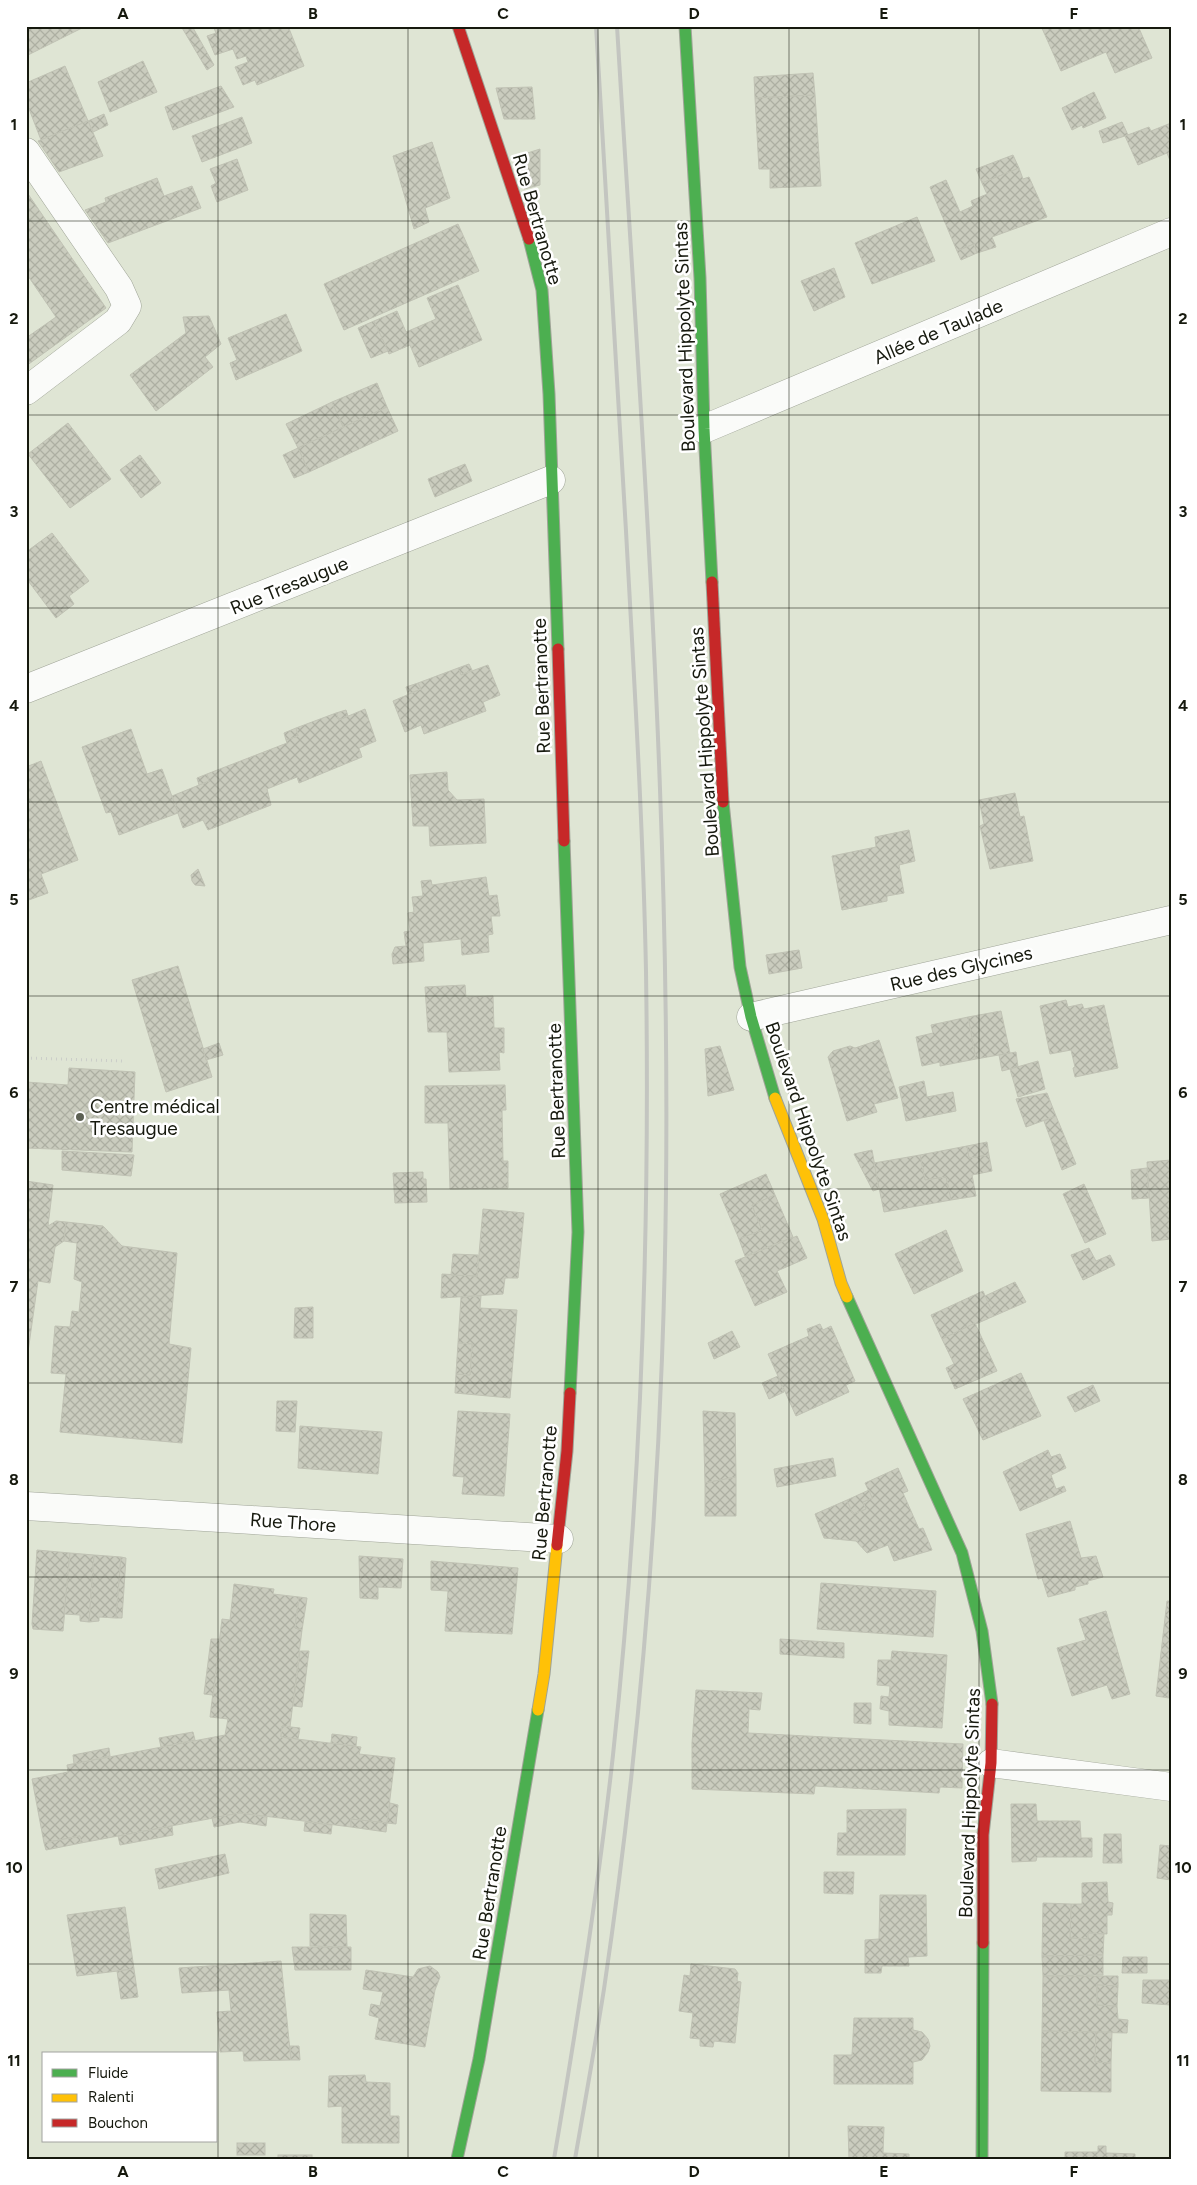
<svg xmlns="http://www.w3.org/2000/svg" width="1197" height="2185" font-family="Figtree,sans-serif">
	<style>
		.building { fill: url(#building-cross-hatch); stroke: #c0c2b4 }
		.lines { fill: none; stroke-linecap: round; stroke-linejoin: round }
		.street-casing { stroke: #9fa497; stroke-width: 29 }
		.fast-casing { stroke: #9fa497; stroke-width: 13 }
		.slow-casing { stroke: #9fa497; stroke-width: 13 }
		.jam-casing { stroke: #9fa497; stroke-width: 13 }
		.path { stroke: #cbcdc9; stroke-width: 3; stroke-dasharray: 1 4; stroke-linecap: butt }
		.street { stroke: #fafbf9; stroke-width: 28 }
		.fast { stroke: #4caf50; stroke-width: 11 }
		.slow { stroke: #ffc107; stroke-width: 11 }
		.jam { stroke: #c62828; stroke-width: 11 }
		.rail { stroke: #c3c5c0; stroke-width: 4 }
		.grid { fill: none; stroke: #16190e; stroke-width: 1; stroke-opacity: 0.55 }
		.poi-dot { fill: #5c6053; stroke: #fff; stroke-width: 2 }
		.labels { text-anchor: middle; stroke-width: 5; stroke-linejoin: round; paint-order: stroke }
		.street-label { font-size: 19px; fill: #16190e; stroke: #fff }
		.poi-label { font-size: 19px; fill: #16190e; stroke: #fff; text-anchor: start }
		.neatline { fill: none; stroke: #16190e; stroke-width: 2 }
		.grid-label { font-size: 16px; text-anchor: middle; font-weight: bold; fill: #16190e }
	</style>
	<defs>
		<pattern id="building-cross-hatch" width="8" height="8" patternUnits="userSpaceOnUse" patternTransform="scale(1.25)"><rect width="8" height="8" fill="#caccbe"/><path d="M0 0l8 8M0 8l8-8" fill="none" stroke="#adafa2"/></pattern>
	</defs>
	<rect width="100%" height="100%" fill="#dfe5d4"/>
	<g class="building">
		<polygon points="26,26 86,26 26,56"/>
		<polygon points="181,26 192,26 214,65 207,70"/>
		<polygon points="213,26 288,26 304,66 257,85 255,80 243,85 235,67 248,62 246,56 237,59 233,49 215,55 207,36 216,33"/>
		<polygon points="1041,26 1138,26 1152,58 1115,73 1106,52 1061,71"/>
		<polygon points="143,61 157,92 110,112 98,82"/>
		<polygon points="65,66 88,121 41,140 26,101 26,83"/>
		<polygon points="813,73 815,95 755,98 754,77"/>
		<polygon points="221,86 234,107 173,130 165,107"/>
		<polygon points="532,87 535,119 504,119 496,88"/>
		<polygon points="1094,92 1106,118 1083,128 1082,125 1072,130 1062,108"/>
		<polygon points="815,95 821,186 770,188 770,169 759,169 755,98"/>
		<polygon points="104,114 108,125 93,132 88,121"/>
		<polygon points="242,117 252,143 202,162 192,136"/>
		<polygon points="88,121 103,156 59,172 38,141"/>
		<polygon points="1122,122 1128,135 1103,143 1099,131"/>
		<polygon points="1171,123 1171,163 1167,153 1138,165 1125,136 1149,127 1151,131"/>
		<polygon points="432,142 450,198 425,208 429,222 414,229 393,156"/>
		<polygon points="540,149 540,185 524,189 515,157"/>
		<polygon points="1013,155 1019,168 982,183 976,169"/>
		<polygon points="237,159 248,190 217,202 211,186 216,183 210,169"/>
		<polygon points="1019,168 1023,179 1029,177 1047,217 992,237 996,247 977,253 974,244 957,251 930,187 946,180 960,212 973,206 971,201 987,194 982,183"/>
		<polygon points="157,178 164,196 192,186 201,208 108,243 85,210 106,202 105,198"/>
		<polygon points="26,191 106,308 26,366 26,338 56,317 26,273"/>
		<polygon points="917,217 935,261 872,284 855,243"/>
		<polygon points="458,224 479,271 344,330 324,284"/>
		<polygon points="974,244 977,253 961,260 957,251"/>
		<polygon points="834,268 845,297 814,311 801,281"/>
		<polygon points="458,285 482,340 419,367 410,345 389,354 374,321 397,311 406,332 436,319 427,298"/>
		<polygon points="286,314 302,351 236,380 230,363 237,360 228,338"/>
		<polygon points="209,316 221,344 205,357 213,367 156,411 130,375 186,333 183,317"/>
		<polygon points="374,321 388,351 371,358 358,328"/>
		<polygon points="377,383 387,407 343,427 332,402"/>
		<polygon points="332,402 343,427 298,448 286,424"/>
		<polygon points="387,407 398,431 309,472 298,448"/>
		<polygon points="68,423 111,479 70,508 28,454"/>
		<polygon points="298,448 309,472 294,478 283,455"/>
		<polygon points="140,455 161,483 141,498 120,470"/>
		<polygon points="465,464 472,481 435,497 428,479"/>
		<polygon points="52,533 89,581 69,596 74,604 56,618 26,578 26,552"/>
		<polygon points="469,664 472,670 461,675 458,668"/>
		<polygon points="488,665 500,695 483,702 486,711 424,734 421,725 405,732 393,701 421,689 418,683 458,668 461,675"/>
		<polygon points="418,683 421,689 408,694 406,687"/>
		<polygon points="365,709 376,741 359,748 362,757 299,783 297,777 267,789 271,805 208,830 203,820 183,828 172,796 209,781 207,774 287,743 286,740 298,736 296,728 336,713 339,720"/>
		<polygon points="346,710 348,716 339,720 336,713"/>
		<polygon points="296,728 298,736 286,740 284,733"/>
		<polygon points="131,729 147,774 162,769 178,813 119,835 111,812 106,813 82,747"/>
		<polygon points="41,761 78,860 41,874 48,893 26,901 26,767"/>
		<polygon points="447,772 448,790 457,800 484,799 486,843 430,846 429,826 413,826 410,775"/>
		<polygon points="207,774 209,781 199,785 197,778"/>
		<polygon points="1015,793 1020,817 1024,816 1033,861 990,869 980,826 984,824 979,800"/>
		<polygon points="909,830 915,861 899,865 904,893 887,896 887,901 842,910 832,856 876,847 875,837"/>
		<polygon points="198,869 205,886 195,885 192,881 191,875"/>
		<polygon points="486,877 489,896 497,895 500,916 491,916 493,934 488,935 489,952 462,955 461,939 423,943 424,961 393,964 392,954 395,947 406,946 404,932 410,931 408,913 414,912 412,897 423,896 421,881 431,880 432,885"/>
		<polygon points="799,950 802,968 769,974 766,955"/>
		<polygon points="178,966 212,1077 166,1092 132,980"/>
		<polygon points="465,985 466,997 493,996 494,1028 504,1028 504,1053 499,1052 500,1070 449,1072 447,1032 428,1032 425,987"/>
		<polygon points="1066,1000 1068,1007 1082,1004 1084,1009 1104,1005 1118,1068 1075,1077 1073,1068 1075,1067 1071,1050 1050,1054 1040,1006"/>
		<polygon points="1001,1011 1010,1053 976,1059 968,1017"/>
		<polygon points="968,1017 976,1059 940,1066 940,1062 922,1066 916,1037 933,1033 931,1025"/>
		<polygon points="879,1040 898,1098 874,1104 877,1112 847,1121 828,1057 833,1051 850,1046 855,1048"/>
		<polygon points="219,1043 223,1055 206,1060 203,1049"/>
		<polygon points="720,1046 734,1090 708,1096 705,1049"/>
		<polygon points="1016,1052 1018,1067 1002,1071 999,1055"/>
		<polygon points="1038,1061 1045,1089 1018,1097 1010,1069"/>
		<polygon points="69,1068 135,1072 132,1152 26,1148 26,1082 68,1085"/>
		<polygon points="924,1081 927,1097 953,1092 956,1111 906,1121 899,1087"/>
		<polygon points="505,1085 506,1110 502,1110 503,1161 508,1161 508,1188 450,1189 448,1123 425,1123 425,1086"/>
		<polygon points="1047,1093 1056,1116 1026,1127 1016,1099"/>
		<polygon points="1056,1116 1076,1164 1062,1170 1044,1121"/>
		<polygon points="987,1142 989,1155 969,1158 967,1146"/>
		<polygon points="967,1146 969,1158 989,1155 992,1171 972,1175 976,1196 951,1200 946,1177 925,1180 920,1155"/>
		<polygon points="872,1150 879,1189 873,1191 854,1154"/>
		<polygon points="62,1151 134,1155 131,1176 62,1170"/>
		<polygon points="920,1155 925,1180 946,1177 951,1200 884,1212 874,1163"/>
		<polygon points="1171,1160 1171,1239 1152,1241 1147,1162"/>
		<polygon points="1147,1168 1149,1198 1132,1199 1131,1170"/>
		<polygon points="423,1172 423,1179 426,1179 427,1202 395,1203 393,1173"/>
		<polygon points="766,1174 775,1195 752,1205 762,1230 739,1239 720,1194"/>
		<polygon points="26,1181 53,1185 48,1226 56,1221 66,1222 64,1241 55,1247 50,1283 38,1281 26,1366"/>
		<polygon points="1084,1184 1106,1234 1085,1243 1063,1194"/>
		<polygon points="775,1195 793,1237 745,1256 739,1239 762,1230 752,1205"/>
		<polygon points="483,1209 524,1213 518,1278 505,1278 503,1294 441,1298 442,1274 477,1276"/>
		<polygon points="66,1222 103,1226 122,1246 177,1253 169,1344 191,1348 182,1443 60,1432 66,1374 51,1373 55,1326 70,1327 72,1311 79,1312 82,1282 74,1279 77,1243 64,1241"/>
		<polygon points="946,1230 963,1271 914,1294 895,1254"/>
		<polygon points="797,1236 807,1258 777,1271 787,1292 755,1306 735,1261"/>
		<polygon points="1089,1248 1096,1261 1110,1255 1115,1265 1083,1280 1071,1255"/>
		<polygon points="453,1254 478,1255 477,1276 451,1275"/>
		<polygon points="1015,1282 1026,1302 994,1316 985,1296"/>
		<polygon points="983,1291 994,1316 942,1339 931,1315"/>
		<polygon points="481,1296 480,1308 517,1310 510,1398 455,1393 456,1374 470,1375 472,1344 458,1343 461,1297"/>
		<polygon points="313,1307 313,1338 294,1338 295,1308"/>
		<polygon points="975,1323 997,1371 955,1389 946,1368 954,1364 942,1339"/>
		<polygon points="820,1324 823,1330 831,1326 855,1381 846,1385 849,1392 796,1416 768,1354 809,1336 807,1329"/>
		<polygon points="732,1331 740,1347 714,1359 708,1343"/>
		<polygon points="458,1343 472,1344 470,1375 456,1374"/>
		<polygon points="1021,1373 1041,1416 983,1440 963,1399"/>
		<polygon points="778,1376 784,1392 769,1399 762,1383"/>
		<polygon points="1093,1385 1100,1401 1075,1412 1067,1397"/>
		<polygon points="277,1401 297,1401 295,1432 276,1431"/>
		<polygon points="458,1411 510,1414 504,1496 462,1494 464,1477 453,1476"/>
		<polygon points="703,1411 735,1413 736,1477 705,1483"/>
		<polygon points="300,1426 382,1432 378,1474 298,1468"/>
		<polygon points="1048,1450 1051,1457 1060,1454 1066,1468 1051,1475 1056,1489 1064,1486 1066,1491 1020,1511 1003,1472"/>
		<polygon points="833,1458 836,1476 777,1487 774,1469"/>
		<polygon points="898,1468 908,1491 903,1493 919,1529 923,1528 932,1550 894,1561 888,1545 867,1553 856,1541 824,1538 815,1514 847,1500 853,1514 866,1509 863,1502 872,1498 865,1483"/>
		<polygon points="736,1477 736,1516 705,1516 705,1483"/>
		<polygon points="869,1490 872,1498 863,1502 866,1509 853,1514 847,1500"/>
		<polygon points="1070,1521 1081,1558 1096,1556 1103,1577 1088,1581 1088,1584 1075,1587 1075,1590 1048,1597 1042,1578 1038,1579 1026,1534"/>
		<polygon points="37,1550 70,1553 63,1631 33,1629 32,1624"/>
		<polygon points="70,1553 94,1555 89,1622 80,1621 80,1615 64,1614"/>
		<polygon points="94,1555 121,1557 116,1618 99,1617 99,1621 89,1622"/>
		<polygon points="359,1556 403,1559 401,1588 378,1587 378,1599 360,1598"/>
		<polygon points="121,1557 126,1558 122,1618 116,1618"/>
		<polygon points="431,1561 518,1568 512,1634 445,1631 448,1591 431,1590"/>
		<polygon points="821,1583 936,1591 933,1637 817,1629"/>
		<polygon points="234,1584 274,1589 273,1594 299,1597 295,1628 302,1630 290,1727 282,1726 281,1737 361,1747 359,1754 395,1758 387,1823 351,1819 351,1827 240,1813 81,1843 80,1836 44,1843 32,1779 68,1772 67,1765 225,1735 228,1719 210,1717 222,1619 230,1620"/>
		<polygon points="299,1597 307,1598 302,1630 295,1628"/>
		<polygon points="1167,1601 1171,1601 1169,1698 1156,1696"/>
		<polygon points="1106,1611 1130,1694 1112,1699 1107,1685 1072,1696 1057,1648 1086,1640 1079,1619"/>
		<polygon points="211,1639 220,1639 213,1695 204,1694"/>
		<polygon points="780,1639 844,1643 844,1658 780,1654"/>
		<polygon points="300,1651 309,1651 302,1707 293,1706"/>
		<polygon points="892,1651 947,1655 942,1728 889,1725 889,1711 880,1709 881,1696 889,1697 890,1686 877,1685 878,1660 891,1660"/>
		<polygon points="696,1690 762,1693 760,1710 749,1709 748,1733 963,1744 962,1788 940,1787 939,1793 815,1786 814,1794 692,1789 692,1743"/>
		<polygon points="854,1703 871,1703 871,1724 854,1723"/>
		<polygon points="282,1726 300,1728 298,1739 281,1737"/>
		<polygon points="193,1732 195,1740 161,1747 159,1738"/>
		<polygon points="332,1734 357,1737 356,1746 331,1743"/>
		<polygon points="109,1748 110,1756 74,1764 73,1755"/>
		<polygon points="390,1803 398,1805 396,1824 387,1823"/>
		<polygon points="1011,1804 1036,1804 1037,1821 1080,1821 1081,1838 1092,1838 1092,1857 1037,1857 1036,1861 1012,1862"/>
		<polygon points="906,1809 905,1855 837,1855 838,1833 847,1833 847,1810"/>
		<polygon points="240,1813 267,1817 266,1826 240,1822 214,1827 212,1818"/>
		<polygon points="351,1819 387,1823 386,1832 351,1827"/>
		<polygon points="305,1822 332,1825 331,1834 304,1831"/>
		<polygon points="172,1826 173,1835 120,1845 118,1836"/>
		<polygon points="1104,1834 1121,1834 1122,1863 1103,1863"/>
		<polygon points="80,1836 81,1843 46,1850 44,1843"/>
		<polygon points="1160,1845 1171,1846 1171,1880 1157,1878"/>
		<polygon points="225,1854 229,1873 159,1889 155,1869"/>
		<polygon points="824,1872 854,1872 853,1894 824,1893"/>
		<polygon points="1107,1882 1108,1902 1113,1903 1112,1915 1107,1915 1107,1934 1088,1933 1088,1939 1070,1938 1071,1904 1082,1904 1082,1883"/>
		<polygon points="880,1895 926,1895 927,1956 908,1957 909,1966 882,1966 881,1973 865,1973 865,1940 879,1939"/>
		<polygon points="1043,1903 1071,1904 1070,1938 1088,1939 1088,1933 1104,1934 1103,1955 1042,1956"/>
		<polygon points="125,1907 134,1969 77,1976 67,1915"/>
		<polygon points="310,1914 346,1915 347,1947 310,1946"/>
		<polygon points="292,1947 351,1947 351,1970 295,1970"/>
		<polygon points="1103,1955 1103,1975 1043,1976 1042,1956"/>
		<polygon points="1123,1957 1147,1957 1147,1973 1122,1973"/>
		<polygon points="281,1961 291,2060 244,2061 243,2051 220,2052 217,2012 231,2011 229,1990 182,1993 179,1968"/>
		<polygon points="691,1964 735,1969 738,1973 737,1981 741,1982 735,2043 714,2041 713,2047 700,2046 700,2039 690,2038 693,2013 679,2011 684,1975 690,1976"/>
		<polygon points="430,1966 438,1972 440,1977 435,1990 425,2047 375,2039 379,2018 369,2015 371,2004 380,2006 383,1992 363,1989 366,1970 413,1977 418,1969"/>
		<polygon points="134,1969 138,1997 121,1999 117,1971"/>
		<polygon points="1043,1976 1118,1976 1118,1986 1097,1985 1097,2005 1117,2006 1118,2019 1128,2020 1127,2033 1042,2031"/>
		<polygon points="1143,1980 1171,1980 1171,2005 1142,2003"/>
		<polygon points="1097,1985 1118,1986 1117,2006 1097,2005"/>
		<polygon points="854,2018 913,2018 913,2030 922,2032 928,2039 930,2046 928,2052 922,2060 913,2062 913,2084 834,2084 834,2055 852,2055"/>
		<polygon points="1042,2031 1096,2032 1095,2062 1111,2063 1111,2092 1041,2091"/>
		<polygon points="1096,2032 1112,2032 1111,2063 1095,2062"/>
		<polygon points="290,2046 299,2046 300,2060 291,2060"/>
		<polygon points="365,2075 366,2082 390,2083 390,2116 399,2116 399,2143 342,2143 342,2106 328,2107 329,2076"/>
		<polygon points="848,2126 884,2127 883,2153 909,2154 909,2159 849,2159"/>
		<rect x="237" y="2143" width="28" height="12"/>
		<polygon points="1098,2146 1106,2146 1106,2153 1135,2154 1135,2159 1065,2159 1065,2152 1098,2152"/>
		<rect x="278" y="2155" width="34" height="4"/>
	</g>
	<g class="lines">
		<defs>
			<g id="street">
				<polyline points="26,152 119,288 127,306 118,321 26,391"/>
				<polyline points="704,429 1171,232"/>
				<polyline points="26,689 551,480"/>
				<polyline points="751,1017 1171,920"/>
				<polyline points="26,1506 559,1539"/>
				<polyline points="991,1763 1171,1787"/>
			</g>
			<g id="fast">
				<polyline points="685,26 700,278 704,429 712,582"/>
				<polyline points="529,239 542,290 549,394 558,649"/>
				<polyline points="723,802 740,967 751,1017 775,1098"/>
				<polyline points="564,841 578,1232 570,1393"/>
				<polyline points="847,1297 962,1553 982,1631 992,1704"/>
				<polyline points="457,2159 479,2059 538,1710"/>
				<polyline points="982,2159 983,1943"/>
			</g>
			<g id="slow">
				<polyline points="775,1098 823,1219 841,1283 847,1297"/>
				<polyline points="538,1710 544,1674 557,1545"/>
			</g>
			<g id="jam">
				<polyline points="458,26 529,239"/>
				<polyline points="712,582 723,802"/>
				<polyline points="558,649 564,841"/>
				<polyline points="557,1545 567,1451 570,1393"/>
				<polyline points="983,1943 983,1835 991,1763 992,1704"/>
			</g>
		</defs>
		<use href="#street" class="street-casing"/>
		<use href="#fast" class="fast-casing"/>
		<use href="#slow" class="slow-casing"/>
		<use href="#jam" class="jam-casing"/>
		<polyline class="path" points="26,1058 124,1061"/>
		<use href="#street" class="street"/>
		<use href="#fast" class="fast"/>
		<use href="#slow" class="slow"/>
		<use href="#jam" class="jam"/>
		<g class="rail">
			<path d="M554,2159C577,2025 598,1890 613,1755C641,1495 650,1232 646,971C643,824 634,677 626,531C616,362 606,194 596,26"/>
			<path d="M575,2159C585,2102 595,2046 604,1989C635,1780 654,1569 662,1358C679,914 644,469 617,26"/>
		</g>
	</g>
	<path class="grid" d="M218,26V2159M408,26V2159M598,26V2159M789,26V2159M979,26V2159M26,221H1171M26,415H1171M26,608H1171M26,802H1171M26,996H1171M26,1189H1171M26,1383H1171M26,1577H1171M26,1770H1171M26,1964H1171"/>
	<circle class="poi-dot" cx="80" cy="1117" r="5"/>
	<g class="labels">
		<g class="street-label">
			<text transform="translate(538 219) rotate(74)" y="7">Rue Bertranotte</text>
			<text transform="translate(938 331) rotate(-23)" y="7">Allée de Taulade</text>
			<text transform="translate(684 337) rotate(-92)" y="7">Boulevard Hippolyte Sintas</text>
			<text transform="translate(289 585) rotate(-22)" y="7">Rue Tresaugue</text>
			<text transform="translate(541 686) rotate(-92)" y="7">Rue Bertranotte</text>
			<text transform="translate(704 742) rotate(-94)" y="7">Boulevard Hippolyte Sintas</text>
			<text transform="translate(961 968) rotate(-13)" y="7">Rue des Glycines</text>
			<text transform="translate(556 1091) rotate(-92)" y="7">Rue Bertranotte</text>
			<text transform="translate(809 1131) rotate(71)" y="7">Boulevard Hippolyte Sintas</text>
			<text transform="translate(544 1493) rotate(-85)" y="7">Rue Bertranotte</text>
			<text transform="translate(293 1522) rotate(4)" y="7">Rue Thore</text>
			<text transform="translate(969 1803) rotate(-88)" y="7">Boulevard Hippolyte Sintas</text>
			<text transform="translate(489 1893) rotate(-81)" y="7">Rue Bertranotte</text>
		</g>
		<g class="poi-label">
			<text x="90" y="1113">Centre médical<tspan x="90" dy="22">Tresaugue</tspan></text>
		</g>
	</g>
	<rect width="1197" height="2185" fill="none" stroke="#ffffff" stroke-width="55"/>
	<rect x="42" y="2052" width="175" height="90" fill="#ffffff" stroke="#a2a39f"/>
	<rect x="52" y="2069" width="25" height="8" fill="#4caf50" stroke="#a2a39f"/>
	<text x="88" y="2078" font-size="15" fill="#16190e">Fluide</text>
	<rect x="52" y="2094" width="25" height="8" fill="#ffc107" stroke="#a2a39f"/>
	<text x="88" y="2102" font-size="15" fill="#16190e">Ralenti</text>
	<rect x="52" y="2119" width="25" height="8" fill="#c62828" stroke="#a2a39f"/>
	<text x="88" y="2128" font-size="15" fill="#16190e">Bouchon</text>
	<rect x="28" y="28" width="1142" height="2130" class="neatline"/>
	<g class="grid-label">
		<text x="123" y="19">A</text>
		<text x="313" y="19">B</text>
		<text x="503" y="19">C</text>
		<text x="694" y="19">D</text>
		<text x="884" y="19">E</text>
		<text x="1074" y="19">F</text>
		<text x="14" y="130">1</text>
		<text x="1183" y="130">1</text>
		<text x="14" y="324">2</text>
		<text x="1183" y="324">2</text>
		<text x="14" y="517">3</text>
		<text x="1183" y="517">3</text>
		<text x="14" y="711">4</text>
		<text x="1183" y="711">4</text>
		<text x="14" y="905">5</text>
		<text x="1183" y="905">5</text>
		<text x="14" y="1098">6</text>
		<text x="1183" y="1098">6</text>
		<text x="14" y="1292">7</text>
		<text x="1183" y="1292">7</text>
		<text x="14" y="1485">8</text>
		<text x="1183" y="1485">8</text>
		<text x="14" y="1679">9</text>
		<text x="1183" y="1679">9</text>
		<text x="14" y="1873">10</text>
		<text x="1183" y="1873">10</text>
		<text x="14" y="2066">11</text>
		<text x="1183" y="2066">11</text>
		<text x="123" y="2177">A</text>
		<text x="313" y="2177">B</text>
		<text x="503" y="2177">C</text>
		<text x="694" y="2177">D</text>
		<text x="884" y="2177">E</text>
		<text x="1074" y="2177">F</text>
	</g>
</svg>
